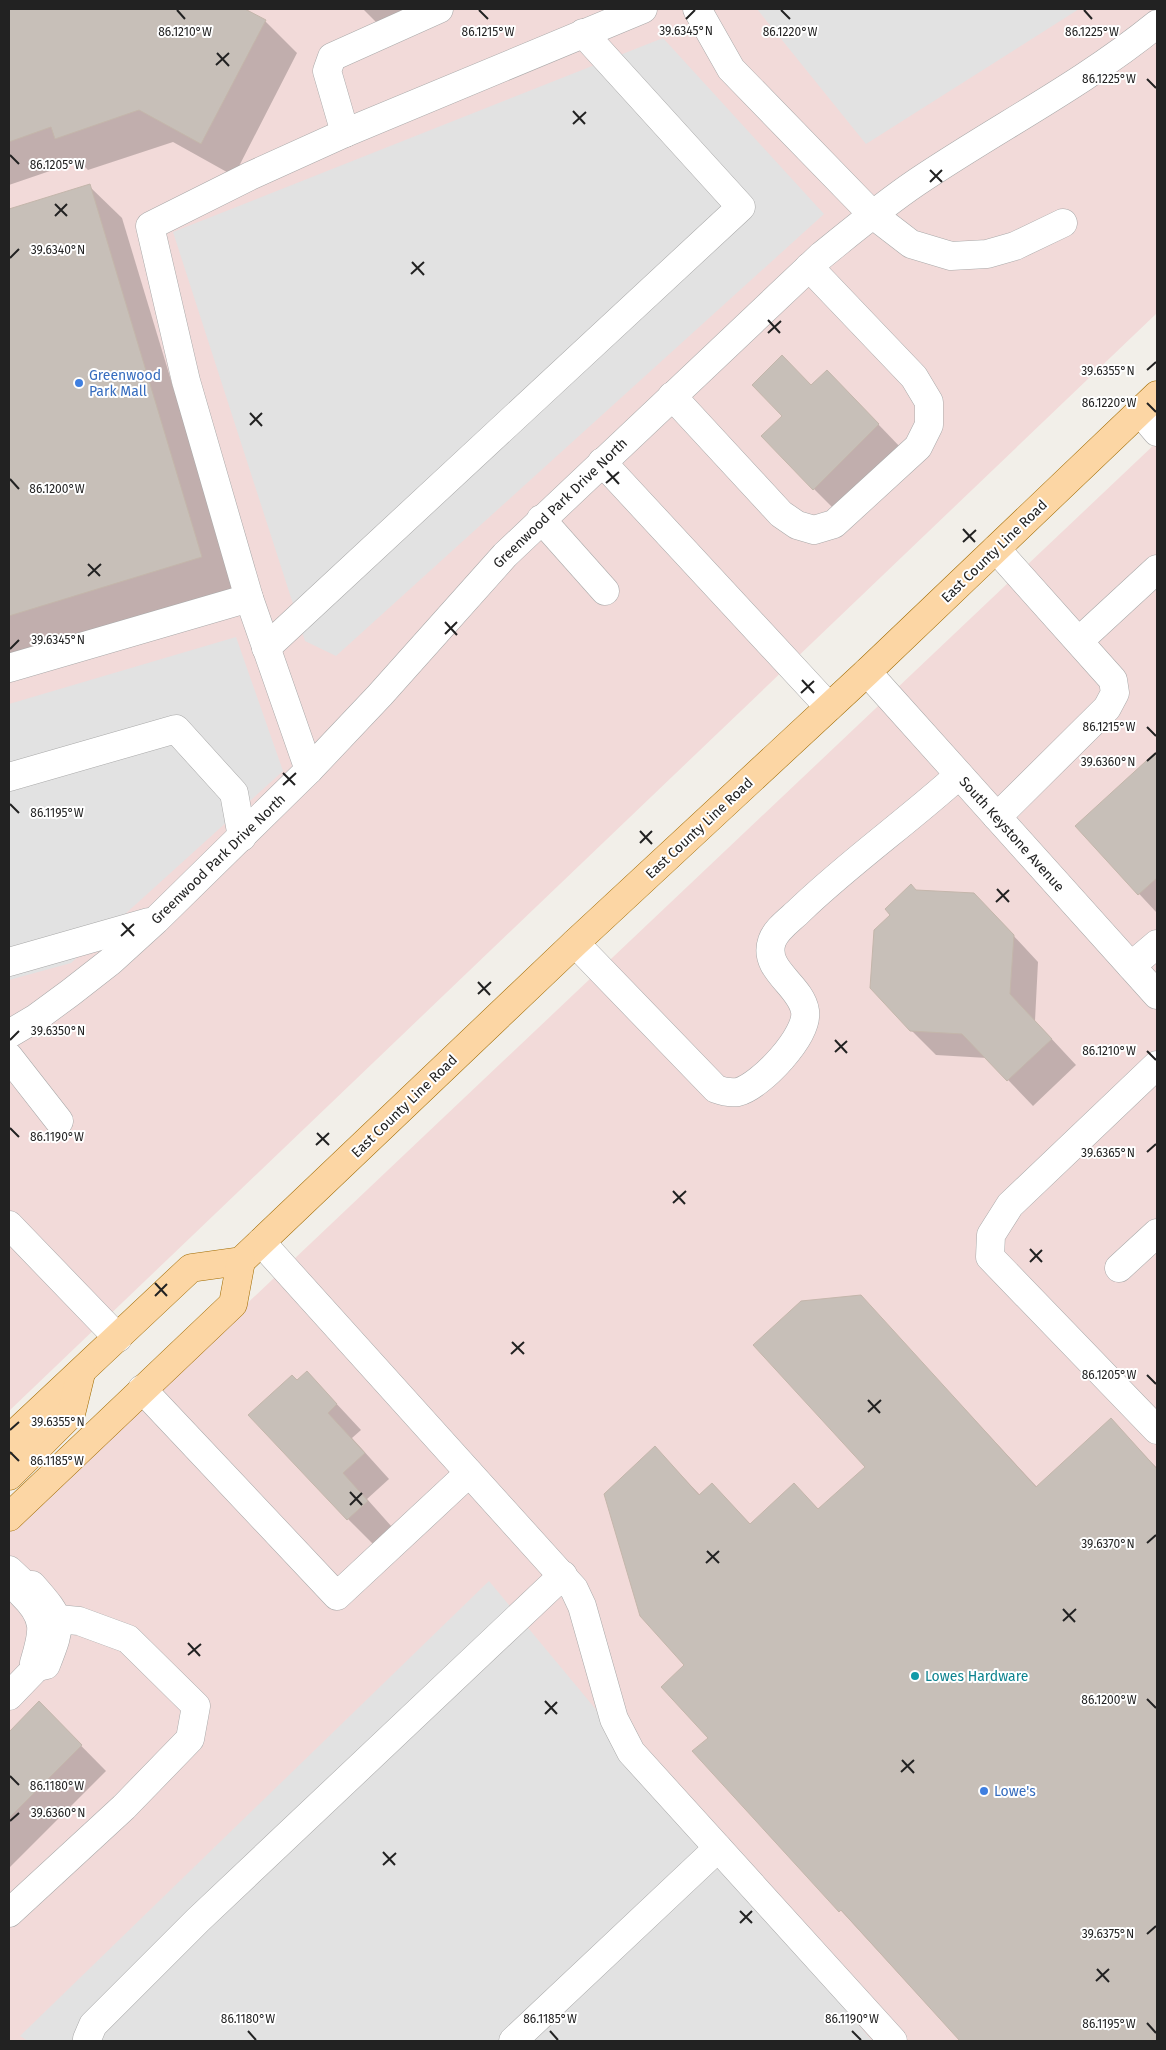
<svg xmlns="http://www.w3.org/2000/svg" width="1166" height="2050" font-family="'Fira Sans',sans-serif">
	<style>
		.commercial { fill: #f2dad9 }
		.parking { fill: #e2e2e2 }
		.shadow { fill: #0003 }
		.building { fill: #c7bfb8; stroke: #c4b6ab }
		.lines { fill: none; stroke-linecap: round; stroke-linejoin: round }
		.minor-casing { stroke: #a9a9a9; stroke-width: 29 }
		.major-casing { stroke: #a06b00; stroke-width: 29 }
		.minor { stroke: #fff; stroke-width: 28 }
		.major { stroke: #fcd6a4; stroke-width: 28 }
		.ticks { fill: none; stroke: #222; stroke-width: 2 }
		.shop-dot { fill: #3f7fe0; stroke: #fff; stroke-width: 2 }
		.culture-dot { fill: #0f9aa8; stroke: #fff; stroke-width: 2 }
		.labels { text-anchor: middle; stroke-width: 4; stroke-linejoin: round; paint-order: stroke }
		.shop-label { font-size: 14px; fill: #366cbe; stroke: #fff; text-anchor: start }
		.street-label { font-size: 14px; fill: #222; stroke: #fff }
		.culture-label { font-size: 14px; fill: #0d838f; stroke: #fff; text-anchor: start }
		.ticks-label { font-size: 12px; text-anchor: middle; fill: #222; stroke: #fff; stroke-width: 4; stroke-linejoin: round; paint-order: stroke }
	</style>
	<rect width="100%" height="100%" fill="#f2efe9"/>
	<g class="commercial">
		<polygon points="9,9 1157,9 1157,313 9,1411"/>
		<polygon points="1157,442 1157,2041 9,2041 9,1529"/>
	</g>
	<g class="parking">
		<polygon points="757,9 1079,9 866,144"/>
		<polygon points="663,38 824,214 336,656 305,641 173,232"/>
		<polygon points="236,637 283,771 71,963 9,980 9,704"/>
		<polygon points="489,1581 872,2041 28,2041 20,2036"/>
	</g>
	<g class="shadow">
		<polygon points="9,9 242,9 265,21 297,53 234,176 173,142 88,170 79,161 9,185"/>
		<polygon points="363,9 404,9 378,24"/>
		<polygon points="89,186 122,218 234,589 9,658 9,210"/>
		<polygon points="852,397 903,450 839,514 814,489"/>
		<polygon points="1157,753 1157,913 1076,826"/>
		<polygon points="916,891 999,920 1038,962 1035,1021 1076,1065 1033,1106 987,1058 936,1055 911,1030"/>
		<polygon points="860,1297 1038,1488 1111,1420 1157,1468 1157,2041 961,2041 694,1751 709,1738 686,1665 655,1448 700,1495 712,1485 751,1525 794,1485 819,1510 866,1467"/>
		<polygon points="307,1372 361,1430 352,1438 389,1479 367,1499 392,1527 373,1544 348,1519"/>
		<polygon points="39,1703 106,1771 9,1868 9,1733"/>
	</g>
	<g class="building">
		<polygon points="9,9 245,9 266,20 201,144 139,110 55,139 51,127 9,142"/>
		<polygon points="90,184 202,557 9,616 9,209"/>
		<polygon points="782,355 811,385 827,370 879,424 813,490 761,436 782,416 752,385"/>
		<polygon points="1157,751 1157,878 1138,895 1075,826"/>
		<polygon points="911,884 916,890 974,893 1014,935 1010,994 1052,1039 1007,1081 962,1034 910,1031 870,988 874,930 890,915 885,909"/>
		<polygon points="861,1295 1036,1487 1111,1418 1157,1469 1157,2041 960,2041 841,1910 839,1912 692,1751 708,1738 661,1687 684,1665 640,1616 604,1494 655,1446 699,1495 712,1483 750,1524 794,1483 818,1509 865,1467 753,1345 801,1301"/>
		<polygon points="307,1371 337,1404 328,1413 365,1453 343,1473 368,1501 347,1520 248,1415 292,1375 297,1380"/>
		<polygon points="39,1701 82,1745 9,1818 9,1732"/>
	</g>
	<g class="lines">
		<defs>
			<g id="minor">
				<polyline points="697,9 731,69 872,214 911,244 951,256 987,254 1015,246 1063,223"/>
				<polyline points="345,133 327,71 332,57 439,9"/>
				<polyline points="672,396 781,514 797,525 814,530 834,524 918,447 929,425 929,402 914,377 809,267"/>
				<polyline points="1140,412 1157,432"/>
				<polyline points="602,462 829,707"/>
				<polyline points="541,519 605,591"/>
				<polyline points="996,549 1113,680 1115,693 1107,708 997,817"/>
				<polyline points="1079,641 1157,569"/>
				<polyline points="266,648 741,207 583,33"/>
				<polyline points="9,668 249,598"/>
				<polyline points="867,672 1157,995"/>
				<polyline points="309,770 249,598 186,381 150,226 250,176 345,133 643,9"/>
				<polyline points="9,777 176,729 234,793 242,837"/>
				<path d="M575,943L716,1089C724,1092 730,1093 738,1092C761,1086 809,1035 805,1011C801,985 762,970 772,941C776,929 791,919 800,910C850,862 907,822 959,775"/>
				<polyline points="9,962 149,922"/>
				<polyline points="1131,966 1157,944"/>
				<path d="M9,1034L36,1018L70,993L111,961L156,920L309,770L380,695L505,555L821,256C852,231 883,205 917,182C997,128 1082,85 1157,24"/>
				<polyline points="9,1057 59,1121"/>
				<polyline points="1157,1065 1010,1205 991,1235 990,1257 1157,1430"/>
				<polyline points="9,1225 118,1338"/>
				<polyline points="261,1242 574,1589 582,1606 614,1719 631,1752 893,2041"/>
				<polyline points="1119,1268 1157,1233"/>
				<polyline points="142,1389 337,1596 469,1473"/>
				<path d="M9,1570L25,1585H32C63,1620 63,1622 46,1665L37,1667L34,1663C43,1633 48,1619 22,1594L25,1585"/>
				<polyline points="9,1696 37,1667"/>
				<polyline points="9,1913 124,1807 190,1739 196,1706 128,1639 79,1621 58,1619"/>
				<polyline points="88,2041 87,2039 93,2025 198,1920 563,1575"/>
				<polyline points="513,2041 718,1848"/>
			</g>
			<g id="major">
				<polyline points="9,1439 191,1268 241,1261 575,943 867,672 1157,395"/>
				<polyline points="9,1476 71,1414 81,1373"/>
				<polyline points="9,1517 233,1304 241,1261"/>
			</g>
		</defs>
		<use href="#minor" class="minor-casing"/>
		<use href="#major" class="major-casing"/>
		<use href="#minor" class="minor"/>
		<use href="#major" class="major"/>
	</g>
	<path class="ticks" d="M177,10L185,19M479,10L488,19M781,10L790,19M1084,10L1092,19M686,19L695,10M217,53L229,66M216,65L229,53M1147,79L1156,88M573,111L585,124M573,124L586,112M10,155L19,164M930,170L942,182M930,182L942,170M55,204L67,216M55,216L67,204M10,258L19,249M412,262L424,275M411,274L424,262M768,320L780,333M768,333L781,321M1147,370L1156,362M1147,403L1156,412M250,413L262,426M250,425L262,413M607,471L619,484M10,479L19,489M606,483L619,472M963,529L975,542M963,542L976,530M88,564L100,576M88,576L101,564M445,622L457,635M445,634L457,622M10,649L19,640M802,680L814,693M801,693L814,681M1147,727L1156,736M1147,761L1156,753M283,773L295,785M283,785L296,773M10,804L19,813M640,831L652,844M640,843L652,831M997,889L1009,902M996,902L1009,890M122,923L134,936M121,936L134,924M478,982L490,995M478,994L491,982M10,1040L19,1031M835,1040L847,1053M1147,1051L1156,1060M835,1052L847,1041M10,1128L19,1137M317,1133L329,1145M316,1145L329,1133M1147,1152L1156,1144M673,1191L685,1204M673,1203L686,1191M1030,1249L1042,1262M1030,1262L1042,1250M155,1283L167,1296M155,1296L167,1284M512,1342L524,1354M511,1354L524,1342M1147,1375L1156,1384M868,1400L880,1413M868,1412L881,1400M10,1430L19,1422M10,1452L19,1461M350,1492L362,1505M350,1505L362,1493M1147,1543L1156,1535M707,1551L719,1563M706,1563L719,1551M1063,1609L1075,1622M1063,1621L1076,1609M188,1643L200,1656M188,1655L201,1644M1147,1699L1156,1708M545,1701L557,1714M545,1714L557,1702M902,1760L914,1773M901,1772L914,1760M10,1776L19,1785M10,1821L19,1813M383,1852L395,1865M383,1865L396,1853M740,1911L752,1923M740,1923L752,1911M1147,1934L1156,1926M1097,1969L1109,1982M1096,1981L1109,1969M1147,2023L1156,2033M248,2031L256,2040M550,2031L558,2040M852,2031L861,2040"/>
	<g class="shop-dot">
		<circle cx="79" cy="383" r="5"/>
		<circle cx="984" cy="1791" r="5"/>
	</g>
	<circle class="culture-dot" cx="915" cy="1676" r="5"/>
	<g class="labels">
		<g class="shop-label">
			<text x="89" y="380">Greenwood<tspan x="89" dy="16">Park Mall</tspan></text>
			<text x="994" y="1796">Lowe's</text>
		</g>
		<g class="street-label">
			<text transform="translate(560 503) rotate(-44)" y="5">Greenwood Park Drive North</text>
			<text transform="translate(994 551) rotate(-44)" y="5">East County Line Road</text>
			<text transform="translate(699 828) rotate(-43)" y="5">East County Line Road</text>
			<text transform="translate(1012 834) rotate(48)" y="5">South Keystone Avenue</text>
			<text transform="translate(218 859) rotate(-44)" y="5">Greenwood Park Drive North</text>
			<text transform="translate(404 1106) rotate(-44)" y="5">East County Line Road</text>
		</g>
		<g class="culture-label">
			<text x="925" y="1681">Lowes Hardware</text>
		</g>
	</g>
	<g class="ticks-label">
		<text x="686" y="35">39.6345°N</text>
		<text x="185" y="36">86.1210°W</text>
		<text x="488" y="36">86.1215°W</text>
		<text x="790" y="36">86.1220°W</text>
		<text x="1092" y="36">86.1225°W</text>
		<text x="1109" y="83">86.1225°W</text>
		<text x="57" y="169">86.1205°W</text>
		<text x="58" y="254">39.6340°N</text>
		<text x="1108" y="375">39.6355°N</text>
		<text x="1109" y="407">86.1220°W</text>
		<text x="57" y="493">86.1200°W</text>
		<text x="58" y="644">39.6345°N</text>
		<text x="1109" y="731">86.1215°W</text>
		<text x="1108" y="766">39.6360°N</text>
		<text x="57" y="817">86.1195°W</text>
		<text x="58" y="1035">39.6350°N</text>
		<text x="1109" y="1055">86.1210°W</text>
		<text x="57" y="1141">86.1190°W</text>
		<text x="1108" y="1157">39.6365°N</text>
		<text x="1109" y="1379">86.1205°W</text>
		<text x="58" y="1426">39.6355°N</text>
		<text x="57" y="1465">86.1185°W</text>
		<text x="1108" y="1548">39.6370°N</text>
		<text x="1109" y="1704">86.1200°W</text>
		<text x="57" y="1790">86.1180°W</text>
		<text x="58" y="1817">39.6360°N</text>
		<text x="1108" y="1938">39.6375°N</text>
		<text x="248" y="2023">86.1180°W</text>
		<text x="550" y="2023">86.1185°W</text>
		<text x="852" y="2023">86.1190°W</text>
		<text x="1109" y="2028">86.1195°W</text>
	</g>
	<rect width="1166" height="2050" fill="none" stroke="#222222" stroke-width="20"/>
</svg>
